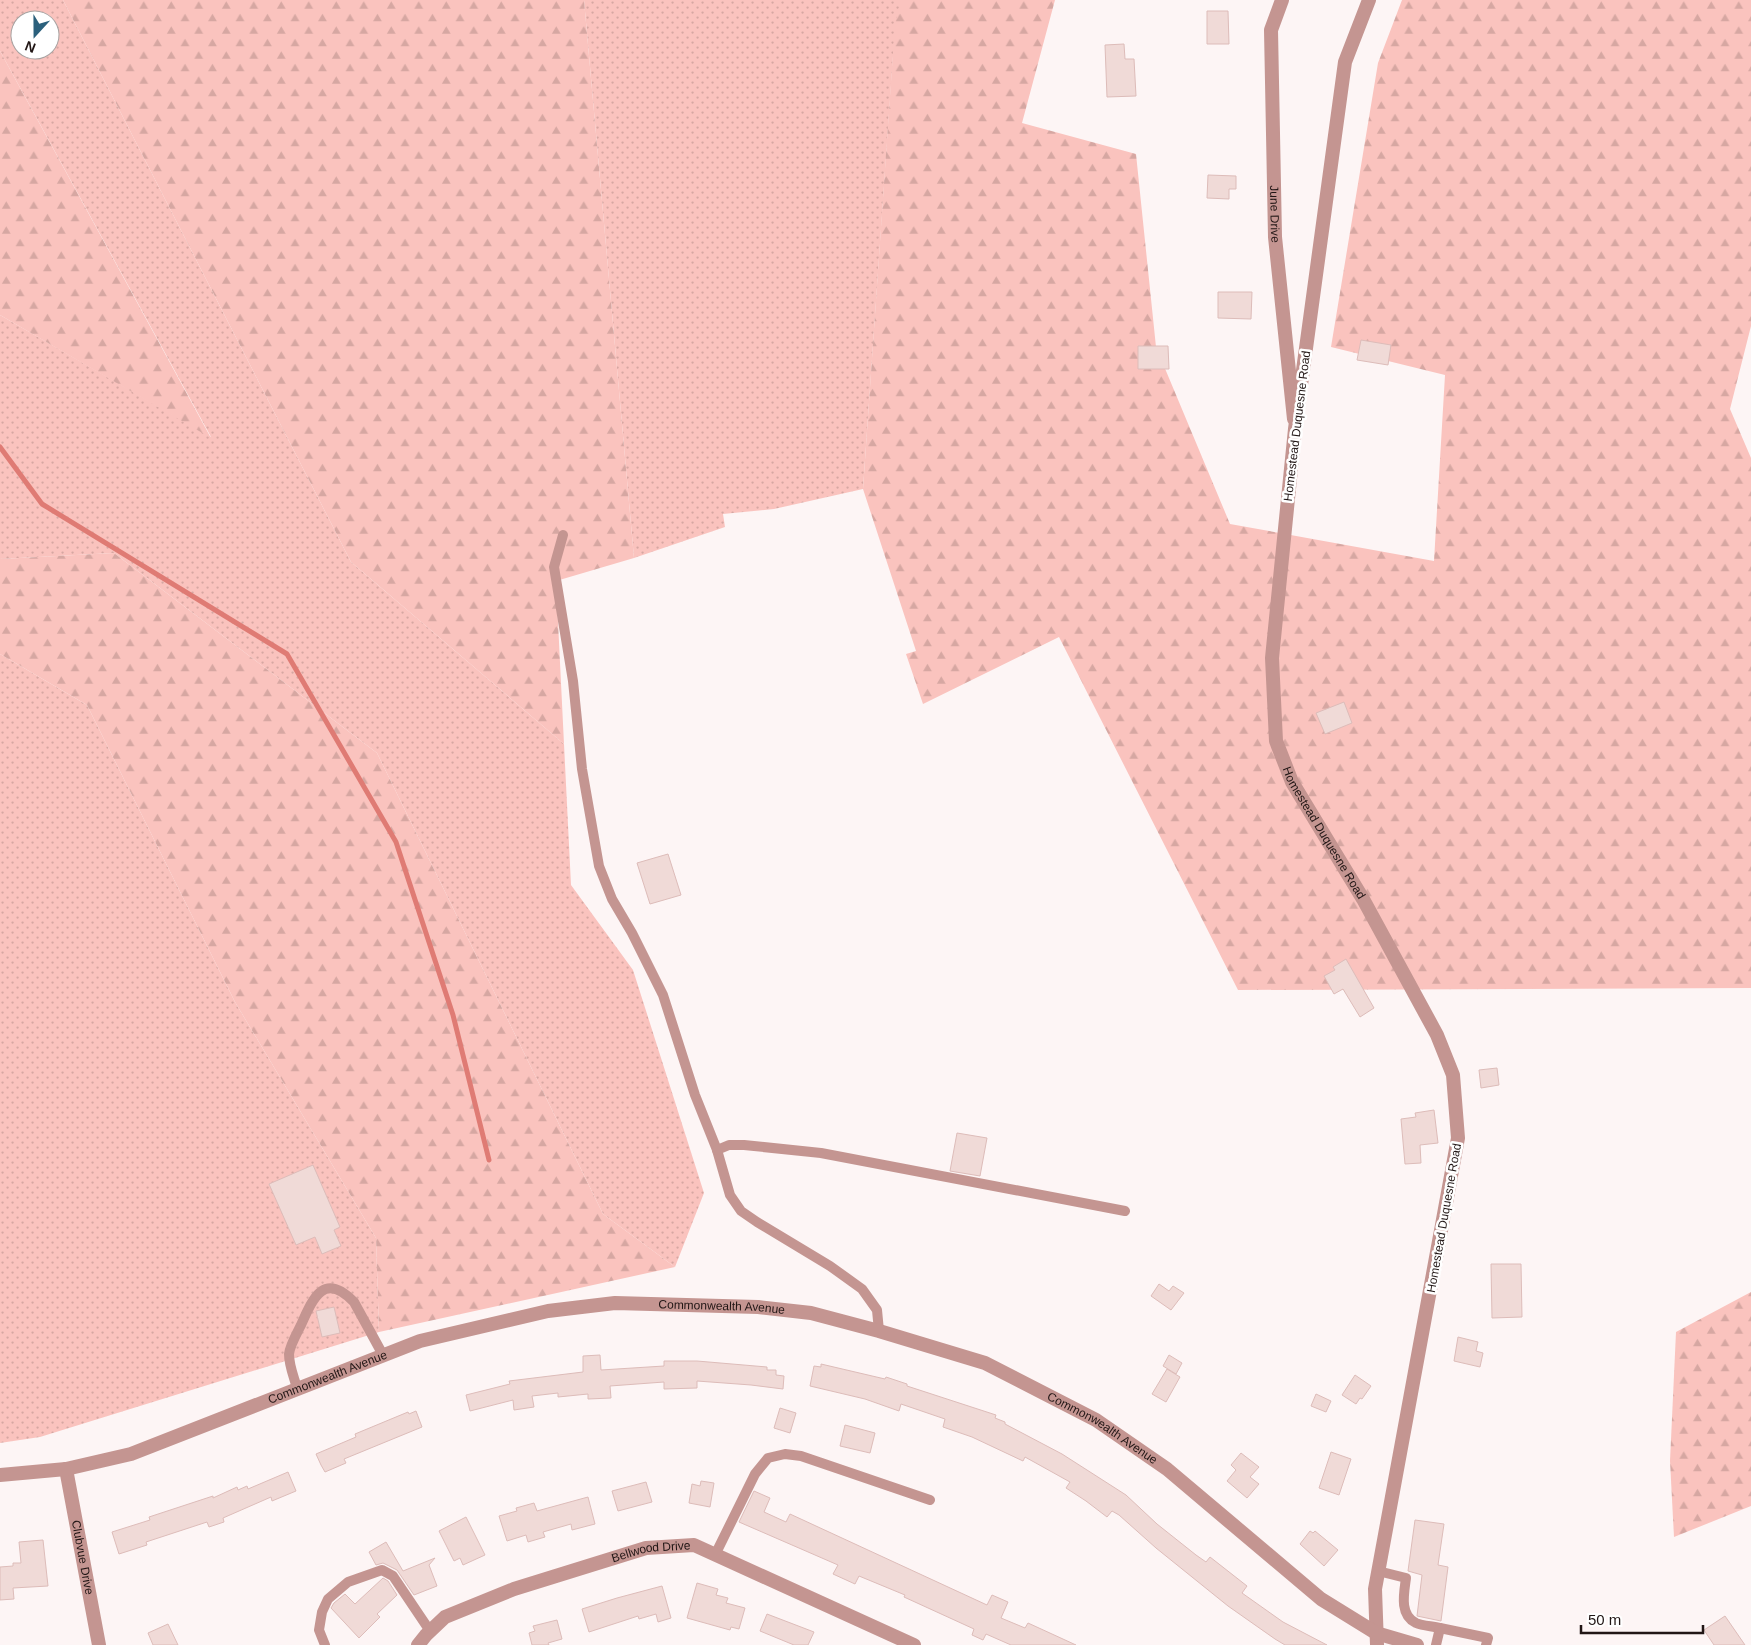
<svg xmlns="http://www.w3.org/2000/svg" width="1751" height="1645" font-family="Arial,sans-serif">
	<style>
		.grass { fill: url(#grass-dots); fill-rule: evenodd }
		.forest { fill: url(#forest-firs) }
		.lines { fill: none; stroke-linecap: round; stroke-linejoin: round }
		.stream { stroke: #df7b74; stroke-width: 5 }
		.building { fill: #f0dad7; stroke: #ddbcb9 }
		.service { stroke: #c49591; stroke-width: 10 }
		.minor { stroke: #c49591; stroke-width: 14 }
		.tertiary { stroke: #c49591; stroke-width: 14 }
		.labels { text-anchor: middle; stroke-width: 5; stroke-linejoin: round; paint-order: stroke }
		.street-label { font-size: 12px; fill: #211615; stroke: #fff }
	</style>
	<defs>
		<pattern id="grass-dots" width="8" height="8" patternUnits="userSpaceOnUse" patternTransform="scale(1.25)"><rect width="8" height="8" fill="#fac3be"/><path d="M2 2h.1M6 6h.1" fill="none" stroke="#d6a7a2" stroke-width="1.8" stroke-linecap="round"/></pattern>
		<pattern id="forest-firs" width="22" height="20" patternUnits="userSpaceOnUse" patternTransform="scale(1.25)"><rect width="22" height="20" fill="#fac3be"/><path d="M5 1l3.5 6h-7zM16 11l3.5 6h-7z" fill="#d6a7a2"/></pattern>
	</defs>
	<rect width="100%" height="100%" fill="#fdf5f5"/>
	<g class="grass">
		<path d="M0,0H63L351,562L564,744L571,885L633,970L704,1193L675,1267L603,1214L377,753L114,553L0,559V315L211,437L0,51ZM20,20H50V50H20Z"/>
		<polygon points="584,0 906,0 893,56 863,489 774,509 723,514 725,527 634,558"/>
		<polygon points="0,654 87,705 235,1002 376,1238 379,1332 40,1437 0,1443"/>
	</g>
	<g class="forest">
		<polygon points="63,0 584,0 634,558 556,581 564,744 351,562"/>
		<polygon points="901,0 1055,0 1022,123 1136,154 1156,347 1230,524 1434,561 1445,375 1331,347 1378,63 1402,0 1751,0 1751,326 1730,409 1751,458 1751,988 1238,990 1059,637 923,704 906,654 916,651 863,489 895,23"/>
		<polygon points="0,51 211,438 0,315"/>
		<polygon points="114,553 377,753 603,1214 675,1267 379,1332 376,1238 235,1002 87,705 0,654 0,559"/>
		<polygon points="1751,1292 1751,1506 1674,1537 1670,1461 1676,1332"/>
	</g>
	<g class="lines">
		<polyline class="stream" points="0,447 42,504 287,654 396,842 453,1015 489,1160"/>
	</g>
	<g class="building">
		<polygon points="1207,11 1228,11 1229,44 1207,44"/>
		<polygon points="1124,44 1125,59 1134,59 1136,96 1107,97 1105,45"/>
		<polygon points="1208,175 1236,176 1236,189 1229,189 1229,199 1207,198"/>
		<polygon points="1218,292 1252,292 1251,319 1218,318"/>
		<polygon points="1361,340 1391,345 1388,365 1357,360"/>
		<polygon points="1138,346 1168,346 1169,369 1138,369"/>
		<polygon points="1344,702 1352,723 1325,734 1316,713"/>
		<polygon points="668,854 681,895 650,904 637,863"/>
		<polygon points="1346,959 1374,1008 1360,1017 1343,989 1334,994 1324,976 1335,970 1333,967"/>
		<polygon points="1497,1068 1499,1085 1481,1088 1479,1070"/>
		<polygon points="1434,1110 1438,1143 1420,1145 1421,1163 1405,1164 1401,1119 1416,1117 1415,1113"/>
		<polygon points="957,1133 987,1138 980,1176 950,1171"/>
		<polygon points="313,1165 340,1227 334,1230 341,1246 322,1254 315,1237 296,1245 269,1184"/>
		<polygon points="1491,1264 1521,1264 1522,1317 1492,1318"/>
		<polygon points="1159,1284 1169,1291 1173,1286 1184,1293 1171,1310 1151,1296"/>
		<polygon points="334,1307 340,1333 322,1337 316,1311"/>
		<polygon points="1458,1337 1478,1342 1476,1351 1483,1353 1480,1367 1454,1361"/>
		<polygon points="600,1355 601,1370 664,1366 664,1361 697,1361 767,1367 767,1370 776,1370 776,1375 784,1376 783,1389 751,1385 697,1381 697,1388 664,1389 664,1382 610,1386 611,1398 588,1399 588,1394 558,1397 558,1393 532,1396 534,1407 514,1410 513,1400 470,1411 466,1395 510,1384 509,1381 583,1372 583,1356"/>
		<polygon points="1169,1355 1182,1363 1176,1374 1163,1366"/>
		<polygon points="821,1364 885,1379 886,1377 907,1384 907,1386 996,1415 995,1418 1005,1422 1005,1424 1062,1454 1126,1495 1157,1524 1196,1555 1206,1562 1210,1557 1247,1586 1242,1593 1283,1622 1327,1645 1285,1645 1275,1639 1228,1606 1156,1548 1119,1515 1112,1511 1107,1517 1086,1501 1066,1488 1070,1482 1025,1457 1023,1461 972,1437 943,1427 945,1419 901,1404 899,1411 865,1399 810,1386 814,1366 821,1367"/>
		<polygon points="1167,1369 1180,1377 1166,1402 1152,1394"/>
		<polygon points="1355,1375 1371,1386 1362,1399 1360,1398 1356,1404 1342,1395"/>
		<polygon points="1316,1394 1331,1401 1326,1412 1311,1406"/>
		<polygon points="780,1408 796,1413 790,1433 774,1428"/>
		<polygon points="416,1411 422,1427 344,1459 346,1463 325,1472 321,1465 316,1454 356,1437 355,1434 408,1412 409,1414"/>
		<polygon points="845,1425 875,1433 870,1453 840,1446"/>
		<polygon points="1331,1452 1351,1459 1339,1495 1319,1488"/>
		<polygon points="1241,1453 1259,1467 1250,1477 1259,1484 1247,1498 1227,1481 1236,1470 1231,1465"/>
		<polygon points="288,1472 296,1491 272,1501 271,1497 223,1518 224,1522 209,1527 207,1522 146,1542 147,1545 119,1554 112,1532 150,1520 149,1517 213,1496 213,1498 237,1487 238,1490 247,1486 248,1489"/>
		<polygon points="701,1481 714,1483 710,1507 689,1503 692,1484 700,1486"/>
		<polygon points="646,1482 652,1502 618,1511 612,1491"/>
		<polygon points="754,1491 770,1498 764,1512 786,1522 790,1514 987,1605 992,1595 1008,1602 1001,1618 1025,1628 1028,1623 1076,1645 1011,1645 986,1634 983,1640 972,1635 974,1629 904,1597 905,1595 859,1576 855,1584 833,1574 838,1565 739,1522"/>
		<polygon points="588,1497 595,1524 572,1530 571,1524 543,1532 545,1537 528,1542 526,1535 507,1541 499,1516 517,1511 516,1508 534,1503 537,1511"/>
		<polygon points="466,1517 485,1555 463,1565 460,1558 454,1561 439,1531"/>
		<polygon points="1415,1520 1444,1524 1438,1565 1448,1567 1441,1621 1417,1616 1422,1575 1408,1571"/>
		<polygon points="1310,1531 1313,1533 1315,1531 1338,1550 1324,1566 1300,1544"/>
		<polygon points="43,1540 48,1586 13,1588 14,1599 0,1600 0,1567 13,1566 13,1563 21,1563 19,1542"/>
		<polygon points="386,1542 403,1571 435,1558 429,1565 437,1586 414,1595 397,1570 383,1563 376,1565 369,1552"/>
		<polygon points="383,1578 388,1581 397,1595 377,1614 380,1617 359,1638 331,1608 334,1603 345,1594 355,1604"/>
		<polygon points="697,1583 718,1589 716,1595 728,1598 726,1603 745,1608 739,1629 731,1627 730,1630 687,1618"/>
		<polygon points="662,1586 671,1618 658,1622 656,1614 639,1619 638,1616 589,1632 582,1609 617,1598"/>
		<polygon points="767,1614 814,1632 808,1645 794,1645 760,1631"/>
		<polygon points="1725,1616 1745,1645 1714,1645 1704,1630"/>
		<polygon points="557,1620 562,1639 548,1643 549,1645 532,1645 529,1633 535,1631 533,1626"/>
		<polygon points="168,1624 178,1645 153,1645 148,1633"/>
	</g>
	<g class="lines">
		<g class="service">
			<polyline points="563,535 554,567 573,681 582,769 599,866 612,899 632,933 663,995 695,1095 717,1150 730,1195 741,1211 757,1222 830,1266 862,1289 877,1310 879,1331"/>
			<polyline points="717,1150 729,1145 744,1145 821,1153 1125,1211"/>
			<path d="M297,1388C294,1377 289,1366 289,1354C290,1345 297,1333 301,1325C313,1298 324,1271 354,1302L383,1355"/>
			<polyline points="715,1555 755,1474 768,1458 785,1454 801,1456 930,1500"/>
			<path d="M1378,1571L1406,1578C1404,1593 1399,1615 1416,1623C1423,1626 1433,1626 1440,1628"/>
			<polyline points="325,1645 319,1630 322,1612 328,1599 348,1582 382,1570 393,1576 430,1631"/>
			<polyline points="1436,1645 1440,1628 1488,1638 1486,1645"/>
		</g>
		<g class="minor">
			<path id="s1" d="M1282,0L1271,30L1275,237L1294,419"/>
			<path id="s2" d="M66,1469L99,1645"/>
			<path id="s3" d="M418,1645L426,1635L445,1617L514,1589L646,1548L694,1545L914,1645"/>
		</g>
		<g class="tertiary">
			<path id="s4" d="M1369,0L1345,62L1295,429L1272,658L1276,741L1292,782L1363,899L1437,1035L1453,1075L1458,1138L1375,1589L1377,1645"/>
			<path id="s5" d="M0,1475L66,1469L131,1454L420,1341L548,1311L615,1303L758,1307L811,1313L879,1331L985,1363L1096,1420L1167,1469L1321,1599L1376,1633L1417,1645"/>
		</g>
	</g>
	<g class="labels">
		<g class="street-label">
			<text dy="4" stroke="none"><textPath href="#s1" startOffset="216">June Drive</textPath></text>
			<text transform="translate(1297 426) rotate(-83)" y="4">Homestead Duquesne Road</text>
			<text dy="4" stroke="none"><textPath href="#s4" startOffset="854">Homestead Duquesne Road</textPath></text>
			<text transform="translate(1444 1218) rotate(-80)" y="4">Homestead Duquesne Road</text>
			<text dy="4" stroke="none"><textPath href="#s5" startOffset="749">Commonwealth Avenue</textPath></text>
			<text dy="4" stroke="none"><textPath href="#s5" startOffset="344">Commonwealth Avenue</textPath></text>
			<text dy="4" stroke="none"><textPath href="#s5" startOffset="1154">Commonwealth Avenue</textPath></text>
			<text dy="4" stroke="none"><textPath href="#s3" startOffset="256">Bellwood Drive</textPath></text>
			<text dy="4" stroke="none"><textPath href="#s2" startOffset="90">Clubvue Drive</textPath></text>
		</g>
	</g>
	<g transform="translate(35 35) rotate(201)"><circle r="24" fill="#ffffff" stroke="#a6a2a1"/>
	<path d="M0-4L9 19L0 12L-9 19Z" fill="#2b607c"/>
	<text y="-8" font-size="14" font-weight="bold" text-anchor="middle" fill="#211615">N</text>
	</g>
	<path d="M1581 1625v8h122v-8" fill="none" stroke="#211615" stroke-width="2.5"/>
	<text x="1588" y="1625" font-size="15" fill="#211615" stroke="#ffffff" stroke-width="4" paint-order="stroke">50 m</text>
</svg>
